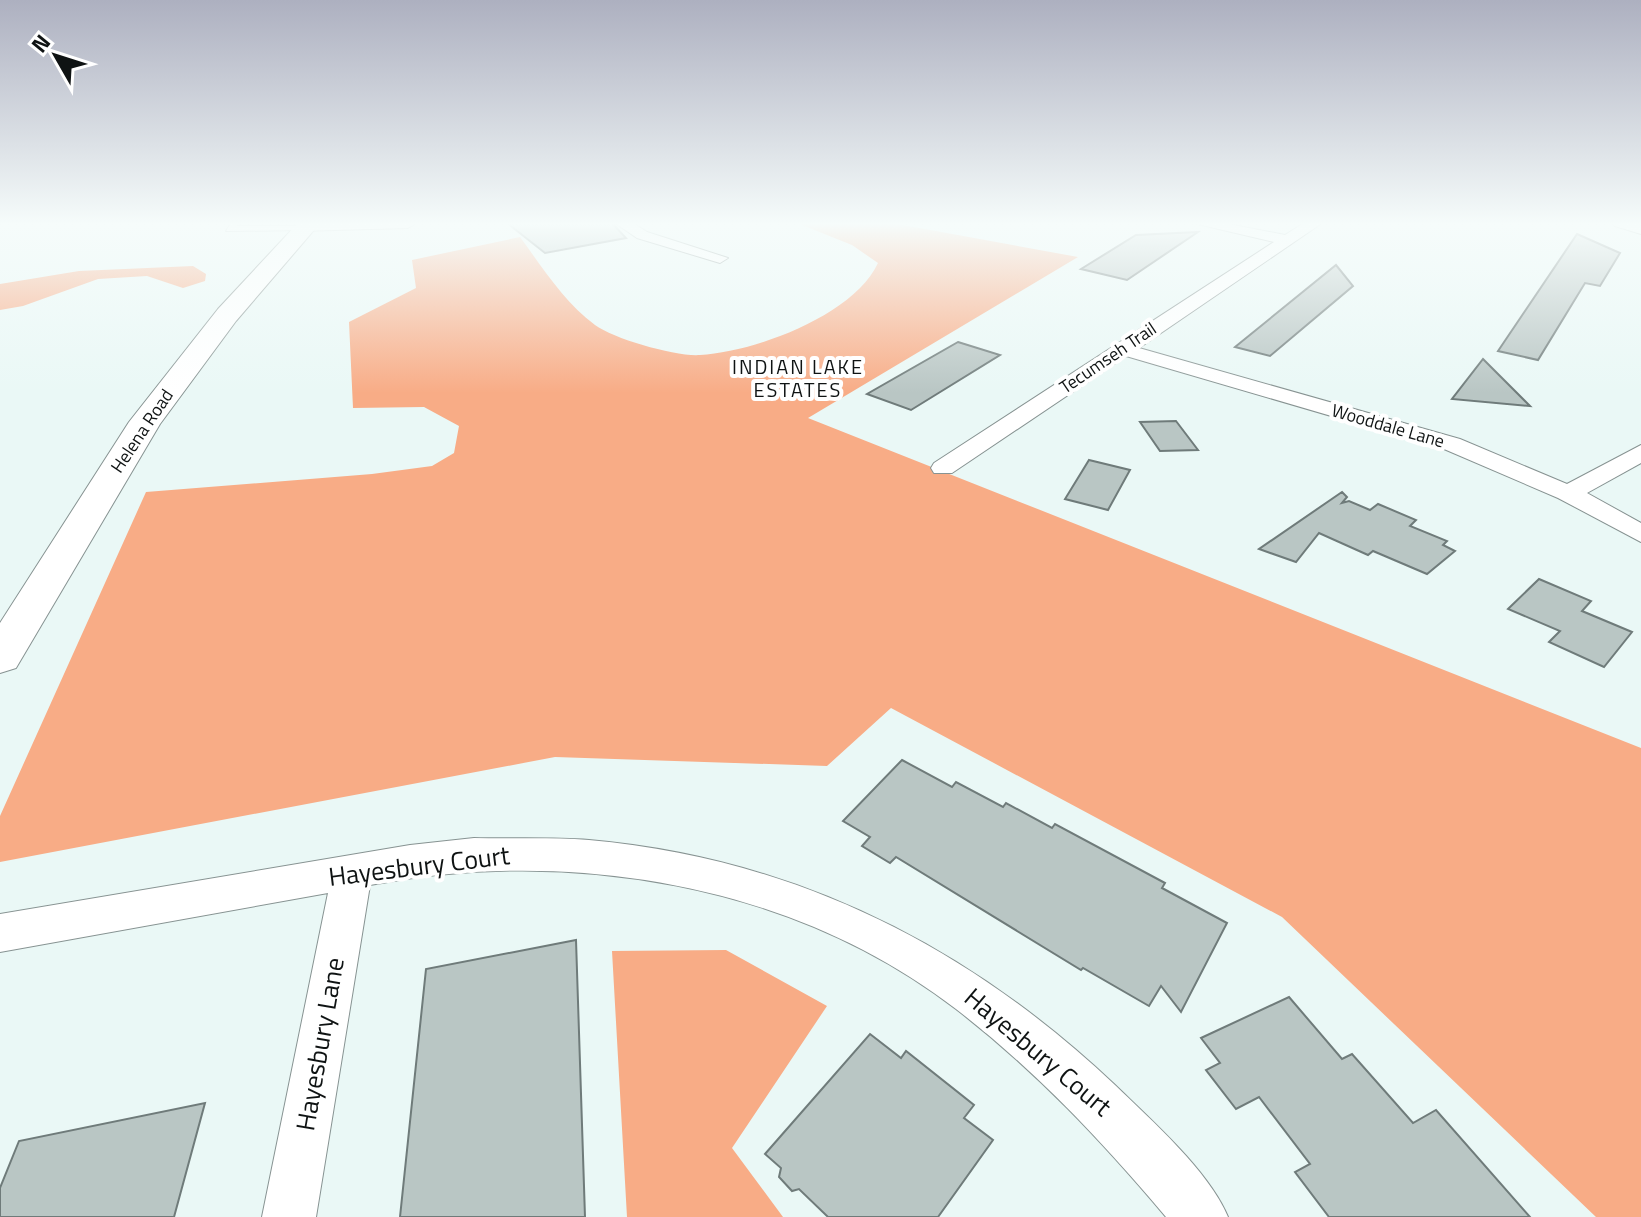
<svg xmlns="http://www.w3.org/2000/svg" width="1641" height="1217" font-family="'Titillium Web',sans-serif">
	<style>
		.forest { fill: #f8ac86 }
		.building { fill: #b9c6c4; stroke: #6f7b7a; stroke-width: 2 }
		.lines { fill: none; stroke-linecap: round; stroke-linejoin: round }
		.service-casing { stroke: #879392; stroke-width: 2 }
		.minor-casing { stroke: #879392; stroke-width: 2 }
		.secondary-casing { stroke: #879392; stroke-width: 2 }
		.service { fill: #fff; fill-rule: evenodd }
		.minor { fill: #fff; fill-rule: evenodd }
		.secondary { fill: #fff; fill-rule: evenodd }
		.labels { text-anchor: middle; stroke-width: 8; stroke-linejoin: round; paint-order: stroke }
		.far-street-label { font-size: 18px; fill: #0f1313; stroke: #fff }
		.far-neighbourhood-label { font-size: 20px; letter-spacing: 2px; fill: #0f1313; stroke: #fff }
		.near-street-label { font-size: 26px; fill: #0f1313; stroke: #fff }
	</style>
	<rect width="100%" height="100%" fill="#eaf8f6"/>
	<g class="forest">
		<path d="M797,223H892L1078,257L808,418L1641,748V1217H1596L1282,917L891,708L827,766L555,757L0,862V816L146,492L372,474L432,466L454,453L459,426L424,407L353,408L349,322L416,288L412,260L520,237C542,267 565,303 595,325C614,339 677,357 700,355C755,352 854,315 878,263L852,245Z"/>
		<polygon points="193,266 206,274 205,281 183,288 147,276 98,279 23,306 0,310 0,284 79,271"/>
		<polygon points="726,950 827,1006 732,1148 783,1217 627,1217 612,951"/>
	</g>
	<g class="building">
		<polygon points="507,223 612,223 626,238 545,253"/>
		<polygon points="1198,232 1127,280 1081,269 1136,235"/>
		<polygon points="1577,234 1620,253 1600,286 1585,283 1538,360 1498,351"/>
		<polygon points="1336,265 1353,286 1270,356 1235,347"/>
		<polygon points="958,342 1000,355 911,410 867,394"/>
		<polygon points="1483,359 1530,406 1452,399"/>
		<polygon points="1176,421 1198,450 1160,451 1140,422"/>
		<polygon points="1089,460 1130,470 1108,510 1065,499"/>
		<polygon points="1342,492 1347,497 1342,503 1349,501 1370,510 1378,504 1416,520 1410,526 1447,541 1443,545 1455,551 1427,574 1373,551 1368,555 1319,533 1296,562 1259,549"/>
		<polygon points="1539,579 1591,601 1582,611 1632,632 1604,667 1549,642 1560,631 1508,609"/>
		<polygon points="902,760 952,787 956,782 1003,807 1006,803 1052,828 1055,824 1165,883 1162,888 1227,923 1181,1012 1161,986 1149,1006 1083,968 1081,970 896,857 890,863 862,846 870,837 843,821"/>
		<polygon points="576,940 585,1217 400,1217 426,969"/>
		<polygon points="1289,997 1342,1059 1352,1054 1413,1123 1436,1110 1530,1217 1329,1217 1295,1172 1310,1164 1259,1097 1236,1109 1206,1070 1220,1063 1201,1038"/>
		<polygon points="870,1034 901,1058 906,1051 974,1105 964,1118 993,1140 938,1217 828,1217 799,1189 792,1191 779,1177 781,1168 765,1154"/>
		<polygon points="205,1103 174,1217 0,1217 0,1188 19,1141"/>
	</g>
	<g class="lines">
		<defs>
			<polygon id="service" points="231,223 240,223 237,226 303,226 307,228 303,230 226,231"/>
			<g id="minor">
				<polygon points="303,223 416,223 408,228 298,231 295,228"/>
				<polygon points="615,223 633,223 647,232 728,258 720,263 637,238"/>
				<polygon points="1193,223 1223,223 1285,235 1304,223 1322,223 1139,348 1460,439 1567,484 1641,445 1641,463 1587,493 1641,523 1641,542 1558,498 1444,449 1126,356 952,473 934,473 931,468 934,463 1274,242"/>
				<polygon points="1612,223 1641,224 1641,234 1615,226"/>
				<path d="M474,838C512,839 551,837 589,840C793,858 967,945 1115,1085C1151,1120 1209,1171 1228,1217H1166C1102,1141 1035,1070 956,1009C792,883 570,847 370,885L316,1217H262L328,893L0,952V914L410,845Z"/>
			</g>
			<polygon id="secondary" points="298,223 320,223 236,321 160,424 16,668 0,673 0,623 129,422 218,309"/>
		</defs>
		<use href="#service" class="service-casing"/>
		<use href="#minor" class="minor-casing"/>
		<use href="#secondary" class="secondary-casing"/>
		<use href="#service" class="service"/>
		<use href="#minor" class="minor"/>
		<use href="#secondary" class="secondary"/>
	</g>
	<linearGradient id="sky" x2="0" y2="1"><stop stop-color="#adb0c0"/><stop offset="0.57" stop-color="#f6fcfb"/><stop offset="1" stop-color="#f6fcfb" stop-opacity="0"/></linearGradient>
	<rect width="1641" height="393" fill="url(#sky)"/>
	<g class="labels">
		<g class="far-street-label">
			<text transform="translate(1108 358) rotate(-34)" y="6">Tecumseh Trail</text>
			<text transform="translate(1388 426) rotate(16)" y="6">Wooddale Lane</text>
			<text transform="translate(142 431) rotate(-56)" y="6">Helena Road</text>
		</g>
		<g class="far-neighbourhood-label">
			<text x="798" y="374">INDIAN LAKE<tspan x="798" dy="23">ESTATES</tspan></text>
		</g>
		<g class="near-street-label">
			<text transform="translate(419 866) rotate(-7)" y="9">Hayesbury Court</text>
			<text transform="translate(320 1044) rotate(-80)" y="9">Hayesbury Lane</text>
			<text transform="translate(1038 1052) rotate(40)" y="9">Hayesbury Court</text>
		</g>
	</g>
	<g transform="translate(56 56) rotate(309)" stroke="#ffffff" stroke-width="6" paint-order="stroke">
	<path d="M0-6L14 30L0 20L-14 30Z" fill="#0f1313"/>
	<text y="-12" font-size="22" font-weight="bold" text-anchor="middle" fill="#0f1313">N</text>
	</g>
</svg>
